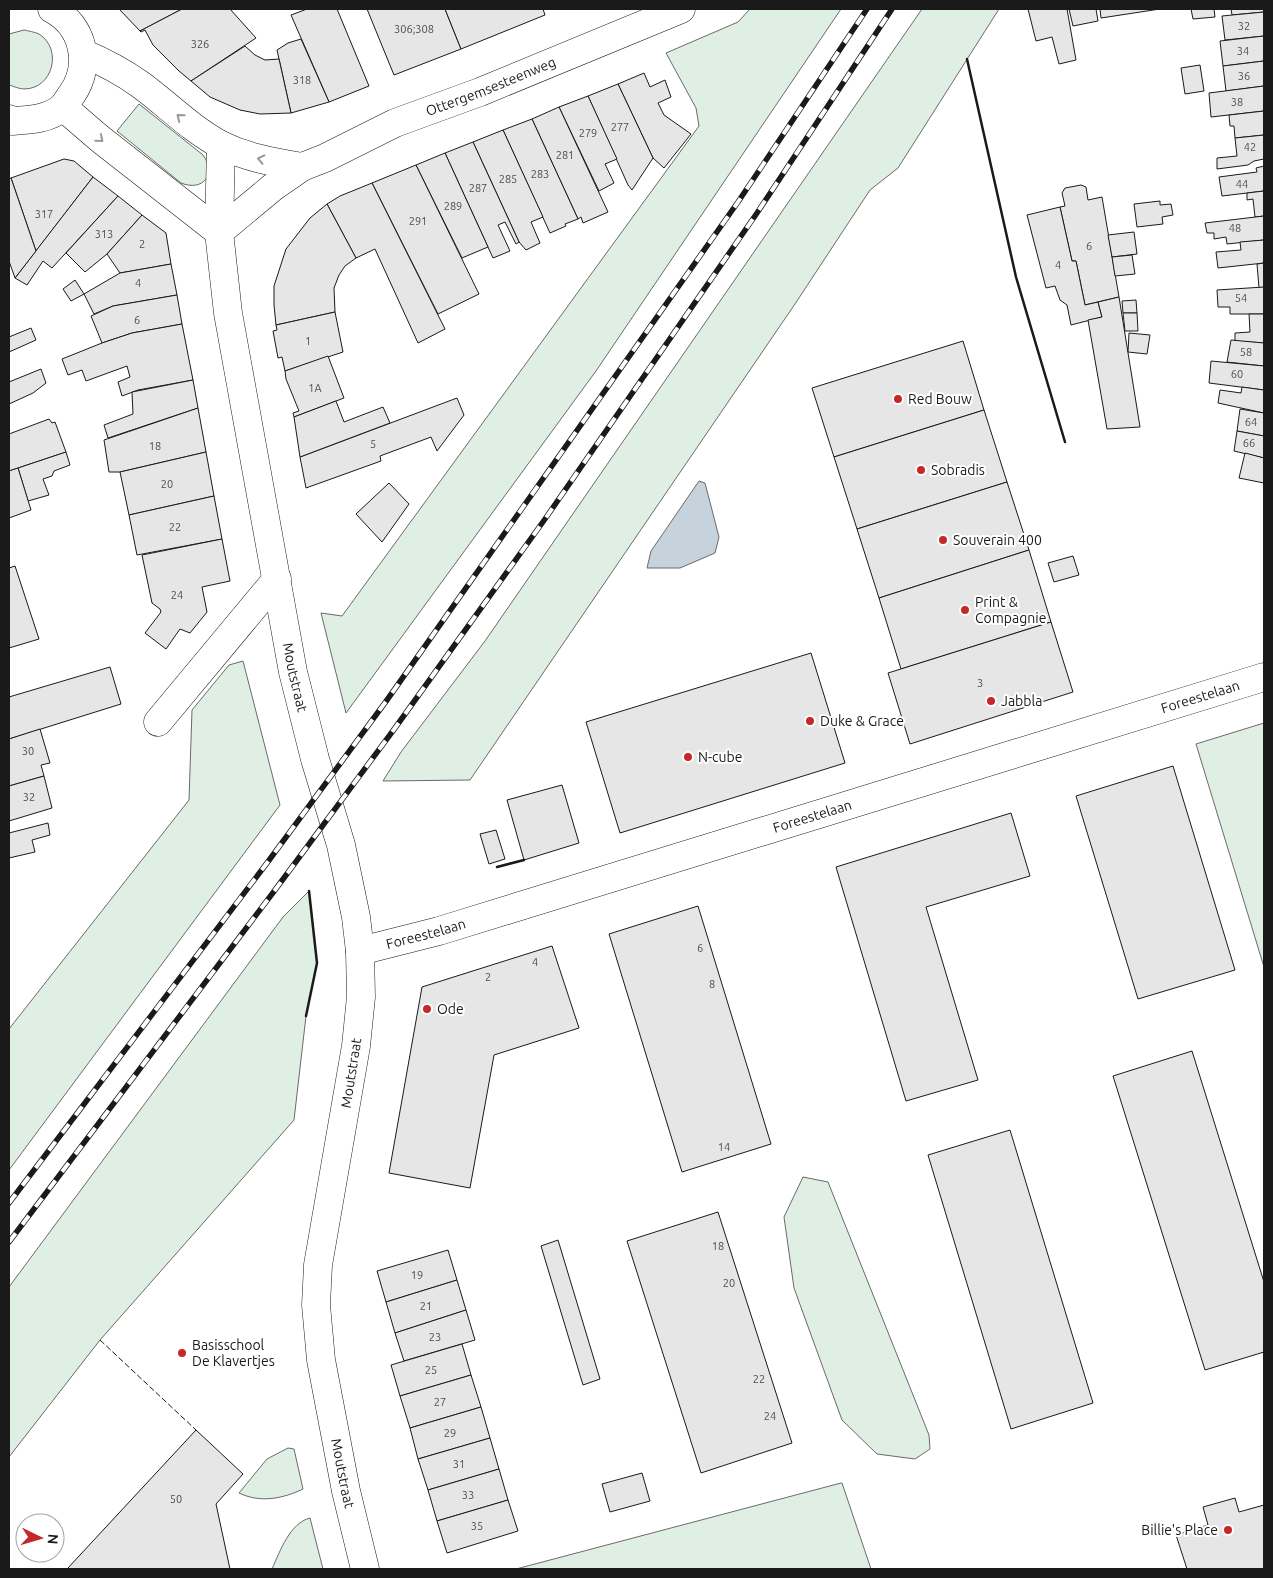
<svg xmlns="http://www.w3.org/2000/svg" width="1273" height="1578" font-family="Ubuntu,sans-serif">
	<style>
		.green { fill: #e0efe3; stroke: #6a6a6a }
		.water { fill: #c6d2dc; stroke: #6a6a6a }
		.building { fill: #e6e6e6; stroke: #1a1a1a }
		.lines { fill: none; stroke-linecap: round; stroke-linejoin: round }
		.minor-casing { stroke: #1a1a1a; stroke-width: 29 }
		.minor { stroke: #fff; stroke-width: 28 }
		.rail-casing { stroke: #1a1a1a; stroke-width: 5.5 }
		.rail { stroke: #fff; stroke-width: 4; stroke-dasharray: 11; stroke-linecap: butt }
		.fence { stroke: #1a1a1a; stroke-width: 1; stroke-dasharray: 6 2.5; stroke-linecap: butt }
		.wall { stroke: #1a1a1a; stroke-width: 2.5 }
		.oneway { stroke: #989898 }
		.poi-dot { fill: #c62828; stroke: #fff; stroke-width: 2 }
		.labels { text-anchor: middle; stroke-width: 4; stroke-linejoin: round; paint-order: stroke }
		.number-label { font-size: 11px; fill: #4d4d4d }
		.street-label { font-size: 14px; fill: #1a1a1a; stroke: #fff }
		.poi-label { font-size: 14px; fill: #1a1a1a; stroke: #fff; text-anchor: start }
	</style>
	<rect width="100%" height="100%" fill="#fff"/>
	<g class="green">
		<polygon points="750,9 841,9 596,371 346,713 321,613 342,616 699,126 696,108 666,53 738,22"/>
		<polygon points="922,9 999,9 898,168 870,190 795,304 470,780 383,781 401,752 485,641"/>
		<path d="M24,30C28,31 35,32 39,34C63,49 53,89 24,89C19,89 13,86 9,85V34Z"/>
		<path d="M139,104L203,155C217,174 203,192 181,183L117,131Z"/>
		<polygon points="243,661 280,805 9,1170 9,1029 189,800 192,710 229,665"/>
		<polygon points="1264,723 1264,967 1196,744"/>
		<polygon points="309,891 317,963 306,1016 294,1120 100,1340 9,1457 9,1287 283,917"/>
		<polygon points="803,1177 828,1182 929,1435 930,1449 915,1459 877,1454 842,1420 794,1288 784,1217"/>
		<path d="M288,1448L294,1449L303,1489C282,1499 260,1503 239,1493L267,1459Z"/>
		<polygon points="842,1483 871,1569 516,1569 841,1483"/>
		<path d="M310,1518L323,1569H272C280,1551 290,1523 310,1518Z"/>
	</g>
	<polygon class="water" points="699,481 705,483 719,537 715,553 680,568 647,568 651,551"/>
	<g class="building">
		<polygon points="119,9 182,9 140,31"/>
		<polygon points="182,9 230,9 256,38 191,81 179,71 153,45 145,30 141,32 140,31"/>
		<polygon points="307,9 337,9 369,86 329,102 291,15"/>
		<polygon points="367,9 445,9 461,49 394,75"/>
		<polygon points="445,9 543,9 545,15 461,49"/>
		<polygon points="1028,9 1067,9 1076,60 1059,64 1052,37 1036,41"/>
		<polygon points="1069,9 1096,9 1098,21 1073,26"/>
		<polygon points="1100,9 1160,9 1101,18"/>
		<polygon points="1191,9 1214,9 1215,17 1193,19"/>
		<polygon points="1231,9 1264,9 1264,12 1232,15"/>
		<polygon points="1264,12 1264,36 1225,40 1222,16"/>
		<polygon points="1264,36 1264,61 1223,66 1220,41"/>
		<polygon points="301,39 329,102 291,113 277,50 288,43"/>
		<polygon points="245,46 255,55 265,60 279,59 291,113 260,114 240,110 210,97 191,81"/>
		<polygon points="1264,61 1264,86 1226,91 1223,66"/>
		<polygon points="1200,65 1204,91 1185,94 1181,68"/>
		<polygon points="644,73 650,87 665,80 671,97 658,103 664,115 691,134 664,168 653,158 618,84"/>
		<polygon points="618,84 653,158 632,190 628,185 588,96"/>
		<polygon points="1264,86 1264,111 1211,117 1209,93"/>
		<polygon points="588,96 617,159 605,164 614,183 599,191 559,107"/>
		<polygon points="559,107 608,212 583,223 581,217 578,219 532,119"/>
		<polygon points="1264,111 1264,135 1235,138 1234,126 1230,126 1229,115"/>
		<polygon points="532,119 578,219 565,224 566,226 550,233 503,130"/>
		<polygon points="503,130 543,217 531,222 540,243 526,250 519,242 473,142"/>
		<polygon points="1264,135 1264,159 1254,161 1248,165 1217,169 1217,158 1237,156 1235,138"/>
		<polygon points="473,142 519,242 516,244 505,222 498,225 510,251 493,258 445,153"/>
		<polygon points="445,153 488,247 462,258 416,165"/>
		<polygon points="64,159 74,161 93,177 36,251 11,178"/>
		<polygon points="416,165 479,294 438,314 372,183"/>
		<polygon points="1264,166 1264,191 1222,196 1219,177 1257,172 1256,168"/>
		<polygon points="93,177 118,196 52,268 43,261 27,285 15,278"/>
		<polygon points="11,178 36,251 15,278 9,261 9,179"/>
		<polygon points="372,183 445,329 418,343 375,249 356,258 327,204 340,196"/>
		<polygon points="1081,185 1086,187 1088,200 1102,197 1119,297 1085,305 1076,261 1072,261 1060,207 1065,206 1062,193 1065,188"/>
		<polygon points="1264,191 1264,216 1255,217 1253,199 1247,200 1247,193"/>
		<polygon points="118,196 142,215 107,254 85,272 66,253"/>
		<polygon points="1160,201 1160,205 1171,204 1173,215 1162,217 1163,224 1137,227 1134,204"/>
		<polygon points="327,204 356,258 345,266 339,275 334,288 335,312 276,325 274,305 274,286 286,249 310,218"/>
		<polygon points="1060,207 1072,261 1076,261 1085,305 1098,302 1102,317 1071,325 1067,305 1060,300 1055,286 1046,288 1027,215"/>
		<polygon points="142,215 166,233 171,264 120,273 107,254"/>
		<polygon points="1264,216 1264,240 1227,244 1226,237 1214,239 1214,233 1207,233 1205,223"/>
		<polygon points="1134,232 1137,254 1112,257 1108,235"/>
		<polygon points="1264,240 1264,263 1218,268 1216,252 1241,250 1240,242"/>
		<polygon points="1132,255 1135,274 1115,276 1112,257"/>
		<polygon points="1264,263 1264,287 1259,288 1257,264"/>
		<polygon points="171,264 177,295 113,306 94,314 84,294 120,273"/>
		<polygon points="75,280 84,294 71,301 63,289"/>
		<polygon points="1264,287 1264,314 1230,314 1230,307 1218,307 1217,290"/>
		<polygon points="177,295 182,324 132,333 102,343 91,316 113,306"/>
		<polygon points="1119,297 1140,427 1107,429 1088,320 1102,317 1098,302"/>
		<polygon points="1136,300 1137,313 1123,313 1122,301"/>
		<polygon points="335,312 343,352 285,371 282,357 278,358 273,331 277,330 276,325"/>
		<polygon points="1123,313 1137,313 1138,331 1125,331"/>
		<polygon points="1249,314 1264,314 1264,343 1235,341 1235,333 1250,332"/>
		<polygon points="182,324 193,380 138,390 122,396 118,382 130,377 127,366 86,381 82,370 68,375 62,359 102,343 132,333"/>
		<polygon points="31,328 36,340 9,352 9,337"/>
		<polygon points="1129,333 1150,335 1147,354 1128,352"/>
		<polygon points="1231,340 1264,343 1264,366 1227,362"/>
		<polygon points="963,341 984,410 834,457 812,388"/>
		<polygon points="328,356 344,398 294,417 293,413 299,411 286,379 285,371"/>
		<polygon points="1211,361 1264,366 1264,390 1209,383"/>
		<polygon points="41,369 46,383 33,393 9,404 9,382"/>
		<polygon points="193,380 198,408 108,438 104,425 133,414 132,392"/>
		<polygon points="1242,387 1264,390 1264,413 1218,403 1220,390 1241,393"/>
		<polygon points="457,398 464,415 437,451 431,437 380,456 381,461 306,488 300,457"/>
		<polygon points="336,401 344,422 383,407 390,423 300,457 294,417"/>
		<polygon points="198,408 206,452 120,472 109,472 104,440"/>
		<polygon points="1240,409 1264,413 1264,436 1237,431"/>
		<polygon points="984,410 1007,482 857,529 834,457"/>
		<polygon points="49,419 52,423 55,422 66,452 9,471 9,434"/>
		<polygon points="1237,431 1264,436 1264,458 1234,451"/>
		<polygon points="66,452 70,465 54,471 52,476 43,479 49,495 28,501 18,468"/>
		<polygon points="206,452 214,496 129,515 120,472"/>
		<polygon points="1245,453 1264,458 1264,483 1239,478"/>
		<polygon points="18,468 31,510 9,518 9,471"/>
		<polygon points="1007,482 1029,550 879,598 857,529"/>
		<polygon points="389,483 409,504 382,542 356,514"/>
		<polygon points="214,496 222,539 137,555 129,515"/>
		<polygon points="222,539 230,581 202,587 207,612 190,633 180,629 166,649 145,633 161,612 160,609 152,603 142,555"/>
		<polygon points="1029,550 1051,622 901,669 879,598"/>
		<polygon points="1073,556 1079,575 1054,582 1048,563"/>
		<polygon points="15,566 39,639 9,648 9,568"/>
		<polygon points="1051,622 1073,692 910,744 888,673"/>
		<polygon points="811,653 845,763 620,833 586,722"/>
		<polygon points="110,667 121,704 9,739 9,697"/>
		<polygon points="40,729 50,763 41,765 44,776 9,786 9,739"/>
		<polygon points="1173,766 1235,970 1138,999 1076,796"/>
		<polygon points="44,776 52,808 9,821 9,786"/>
		<polygon points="562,785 579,843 524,860 507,800"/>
		<polygon points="1011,813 1030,876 926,907 978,1080 906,1101 836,867"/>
		<polygon points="48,823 50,835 32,840 35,852 9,858 9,833"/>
		<polygon points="496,830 505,859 489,864 480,834"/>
		<polygon points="698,906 771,1144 682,1172 609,934"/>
		<polygon points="552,946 579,1028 494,1055 470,1188 389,1173 422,987"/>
		<polygon points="1192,1051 1264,1282 1264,1352 1205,1370 1113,1076"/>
		<polygon points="1010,1130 1093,1403 1011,1429 928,1155"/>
		<polygon points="718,1212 792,1443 701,1473 627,1241"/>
		<polygon points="558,1240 600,1379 583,1385 541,1246"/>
		<polygon points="448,1250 457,1280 386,1302 377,1271"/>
		<polygon points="457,1280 466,1310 395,1333 386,1302"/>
		<polygon points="466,1310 475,1340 404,1361 395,1333"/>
		<polygon points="462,1344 471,1375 400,1396 391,1365"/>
		<polygon points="471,1375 481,1407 410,1428 400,1396"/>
		<polygon points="481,1407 490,1438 418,1459 410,1428"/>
		<polygon points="196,1430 243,1474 216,1504 230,1569 67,1569"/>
		<polygon points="490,1438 499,1469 428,1490 418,1459"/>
		<polygon points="499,1469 508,1500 437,1521 428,1490"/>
		<polygon points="642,1473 650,1501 610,1512 602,1484"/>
		<polygon points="1235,1498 1239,1512 1264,1505 1264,1569 1187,1569 1176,1535 1208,1525 1203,1507"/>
		<polygon points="508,1500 518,1531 447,1553 437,1521"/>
	</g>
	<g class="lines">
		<defs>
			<g id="minor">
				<path d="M83,53C104,62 123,72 141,85C168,105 191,129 221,145C248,158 273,162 302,167"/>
				<polyline points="63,107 99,138 219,232"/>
				<path d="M9,119L12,121C30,120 49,119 63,107C66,103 69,98 72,94C92,65 84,26 52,9"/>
				<path id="s1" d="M221,145L219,232L228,313L293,672L315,759L341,845L356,917L360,951L361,997L356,1046L318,1265L316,1305L321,1360L346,1491L365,1569"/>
				<path id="s2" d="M219,232L273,187L302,167L325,158L395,123L480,92L681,9"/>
				<polyline points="158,722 277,579"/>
				<path id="s3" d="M360,951L439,931L1264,677"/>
			</g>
		</defs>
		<use href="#minor" class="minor-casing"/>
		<use href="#minor" class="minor"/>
		<defs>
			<g id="rail">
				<polyline points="9,1203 267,863 387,700 738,202 867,9"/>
				<polyline points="9,1242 275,890 395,728 545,519 757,213 892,9"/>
			</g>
		</defs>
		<use href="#rail" class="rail-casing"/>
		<use href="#rail" class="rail"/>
		<polyline class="fence" points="100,1340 196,1430"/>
		<g class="wall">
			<polyline points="967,59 1016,277 1065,442"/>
			<polyline points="497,867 524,860"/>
			<polyline points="306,1016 317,963 309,891"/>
		</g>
	</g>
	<defs><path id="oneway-chevron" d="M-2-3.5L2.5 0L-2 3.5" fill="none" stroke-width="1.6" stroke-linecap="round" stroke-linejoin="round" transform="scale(1.25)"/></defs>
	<g class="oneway">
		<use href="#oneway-chevron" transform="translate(180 117) rotate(-141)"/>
		<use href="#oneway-chevron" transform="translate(100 139) rotate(40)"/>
		<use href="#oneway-chevron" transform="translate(261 159) rotate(-167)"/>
	</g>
	<g class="poi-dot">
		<circle cx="898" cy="399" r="5"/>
		<circle cx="921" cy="470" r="5"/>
		<circle cx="943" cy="540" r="5"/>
		<circle cx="965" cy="610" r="5"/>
		<circle cx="991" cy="701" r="5"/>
		<circle cx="810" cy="721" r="5"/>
		<circle cx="688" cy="757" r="5"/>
		<circle cx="427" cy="1009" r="5"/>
		<circle cx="182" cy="1353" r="5"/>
		<circle cx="1228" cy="1530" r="5"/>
	</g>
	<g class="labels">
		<g class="number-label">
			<text x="1244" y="30">32</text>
			<text x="414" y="33">306;308</text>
			<text x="200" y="48">326</text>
			<text x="1243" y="55">34</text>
			<text x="1244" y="80">36</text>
			<text x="302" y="84">318</text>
			<text x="1237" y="106">38</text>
			<text x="620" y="131">277</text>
			<text x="588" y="137">279</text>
			<text x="1250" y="151">42</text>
			<text x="565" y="159">281</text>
			<text x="540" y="178">283</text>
			<text x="508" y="183">285</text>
			<text x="1242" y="188">44</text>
			<text x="478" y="192">287</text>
			<text x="453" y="210">289</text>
			<text x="44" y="218">317</text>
			<text x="418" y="225">291</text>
			<text x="1235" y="232">48</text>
			<text x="104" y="238">313</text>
			<text x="142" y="248">2</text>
			<text x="1089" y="250">6</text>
			<text x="1058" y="269">4</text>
			<text x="138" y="287">4</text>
			<text x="1241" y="302">54</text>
			<text x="137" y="324">6</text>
			<text x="308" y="345">1</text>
			<text x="1246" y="356">58</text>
			<text x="1237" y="378">60</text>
			<text x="315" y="392">1A</text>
			<text x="1251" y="426">64</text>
			<text x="1249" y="447">66</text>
			<text x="373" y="448">5</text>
			<text x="155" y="450">18</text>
			<text x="167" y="488">20</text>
			<text x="175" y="531">22</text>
			<text x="177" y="599">24</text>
			<text x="980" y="687">3</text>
			<text x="28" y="755">30</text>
			<text x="29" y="801">32</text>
			<text x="700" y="952">6</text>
			<text x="535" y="966">4</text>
			<text x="488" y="981">2</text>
			<text x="712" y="988">8</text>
			<text x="724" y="1151">14</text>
			<text x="718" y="1250">18</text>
			<text x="417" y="1279">19</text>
			<text x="729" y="1287">20</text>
			<text x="426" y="1310">21</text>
			<text x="435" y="1341">23</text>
			<text x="431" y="1374">25</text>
			<text x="759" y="1383">22</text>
			<text x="440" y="1406">27</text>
			<text x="770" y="1420">24</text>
			<text x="450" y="1437">29</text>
			<text x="459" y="1468">31</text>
			<text x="468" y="1499">33</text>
			<text x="176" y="1503">50</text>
			<text x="477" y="1530">35</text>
		</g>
		<g class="street-label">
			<text dy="5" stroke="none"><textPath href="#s2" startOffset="311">Ottergemsesteenweg</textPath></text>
			<text dy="5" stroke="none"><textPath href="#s1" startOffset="539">Moutstraat</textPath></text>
			<text dy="5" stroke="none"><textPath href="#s3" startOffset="878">Foreestelaan</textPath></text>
			<text dy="5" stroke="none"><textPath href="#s3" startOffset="472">Foreestelaan</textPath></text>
			<text dy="5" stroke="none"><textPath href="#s3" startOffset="68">Foreestelaan</textPath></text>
			<text transform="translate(351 1073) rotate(-81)" y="5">Moutstraat</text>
			<text dy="5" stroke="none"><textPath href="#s1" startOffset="1349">Moutstraat</textPath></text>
		</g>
		<g class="poi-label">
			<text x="908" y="404">Red Bouw</text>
			<text x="931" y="475">Sobradis</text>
			<text x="953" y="545">Souverain 400</text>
			<text x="975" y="607">Print &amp;<tspan x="975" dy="16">Compagnie</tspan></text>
			<text x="1001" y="706">Jabbla</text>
			<text x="820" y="726">Duke &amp; Grace</text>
			<text x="698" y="762">N-cube</text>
			<text x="437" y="1014">Ode</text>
			<text x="192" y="1350">Basisschool<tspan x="192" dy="16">De Klavertjes</tspan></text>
			<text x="1218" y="1535" text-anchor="end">Billie's Place</text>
		</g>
	</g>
	<rect width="1273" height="1578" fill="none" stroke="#1a1a1a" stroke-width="20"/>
	<g transform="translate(40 1538) rotate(95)"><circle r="24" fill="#ffffff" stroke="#a3a3a3"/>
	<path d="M0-4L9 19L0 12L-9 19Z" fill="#c62828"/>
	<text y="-8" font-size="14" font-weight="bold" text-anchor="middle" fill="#1a1a1a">N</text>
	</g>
</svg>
